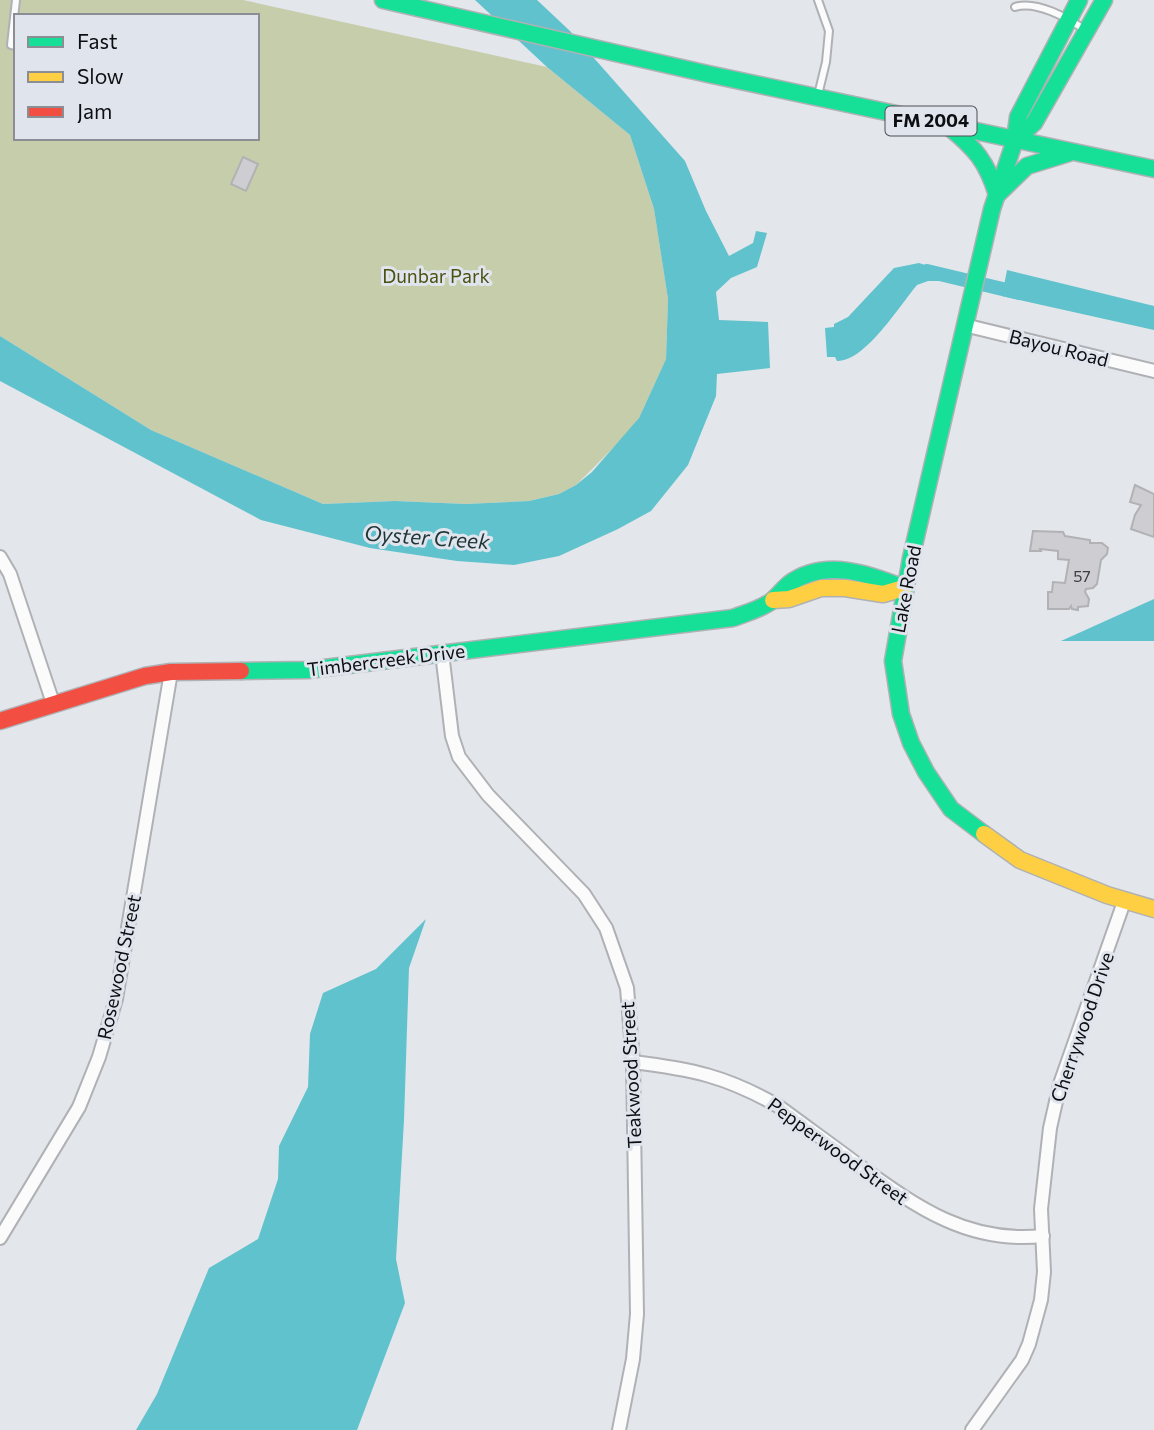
<svg xmlns="http://www.w3.org/2000/svg" width="1154" height="1430" font-family="Commissioner,sans-serif">
	<style>
		.green { fill: #c6cdab; fill-rule: evenodd }
		.water { fill: #60c2cd }
		.lines { fill: none; stroke-linecap: round; stroke-linejoin: round }
		.canal { stroke: #60c2cd; stroke-width: 14 }
		.building { fill: #ceced2; stroke: #b2b2b5; stroke-width: 2 }
		.lane-casing { stroke: #afb1b5; stroke-width: 10 }
		.street-casing { stroke: #afb1b5; stroke-width: 16 }
		.fast-casing { stroke: #afb1b5; stroke-width: 19 }
		.slow-casing { stroke: #afb1b5; stroke-width: 19 }
		.jam-casing { stroke: #afb1b5; stroke-width: 19 }
		.lane { stroke: #fbfbfc; stroke-width: 6 }
		.street { stroke: #fbfbfc; stroke-width: 12 }
		.fast { stroke: #16e098; stroke-width: 16 }
		.slow { stroke: #ffcf43; stroke-width: 16 }
		.jam { stroke: #f24e42; stroke-width: 16 }
		.labels { text-anchor: middle; stroke-width: 6; stroke-linejoin: round; paint-order: stroke }
		.number-label { font-size: 16px; fill: #3e3f42 }
		.shield { fill: #e0e5ed; stroke: #4c4e53; stroke-width: 2 }
		.shield-label { font-size: 18px; font-weight: bold; fill: #0c0e11 }
		.park-label { font-size: 19px; fill: #4b5110; stroke: #e0e5ed }
		.street-label { font-size: 19px; fill: #0c0e11; stroke: #e0e5ed }
		.water-label { font-size: 21px; font-style: italic; fill: #1e3437; stroke: #e0e5ed }
	</style>
	<rect width="100%" height="100%" fill="#e3e6ea"/>
	<path class="green" d="M0,0H243L547,67L630,135L654,209L668,299L666,359L639,418L627,434L576,485L559,494L529,501L466,504L395,501L323,504L151,430L0,336ZM16,16H257V138H16Z"/>
	<g class="water">
		<polygon points="475,0 537,0 570,31 685,161 706,211 729,256 753,243 756,231 767,233 757,267 731,278 716,292 719,320 768,322 770,368 717,374 716,396 688,465 651,511 618,529 559,556 514,565 457,561 370,548 261,520 0,381 0,336 151,430 323,504 395,501 466,504 529,501 559,494 576,485 592,472 639,418 666,359 668,299 654,209 630,135 547,67"/>
		<path d="M919,263L940,270L945,275L939,281H928L917,285C900,305 865,362 837,361L835,357H827L825,328L834,327V324L848,317L894,268Z"/>
		<polygon points="1007,270 1154,306 1154,330 1002,296"/>
		<polygon points="1154,599 1154,641 1061,641"/>
		<polygon points="426,919 409,968 404,1120 396,1259 405,1303 357,1430 136,1430 157,1394 209,1268 258,1239 278,1179 279,1146 308,1087 310,1034 323,993 376,969"/>
	</g>
	<g class="lines">
		<polyline class="canal" points="927,271 1019,293"/>
	</g>
	<g class="building">
		<polygon points="243,157 258,164 246,191 231,184"/>
		<polygon points="1135,485 1154,494 1154,537 1131,529 1135,515 1141,505 1130,502"/>
		<polygon points="1033,531 1063,532 1065,536 1090,540 1090,543 1102,543 1108,548 1107,554 1101,560 1097,584 1093,588 1086,589 1085,592 1089,599 1088,606 1078,607 1078,610 1072,609 1071,606 1069,609 1048,609 1048,592 1052,592 1053,582 1065,583 1069,560 1058,559 1058,551 1040,549 1041,551 1030,551"/>
	</g>
	<g class="lines">
		<defs>
			<g id="lane">
				<polyline points="16,0 11,45 16,46"/>
				<polyline points="818,0 829,31 826,62 818,95"/>
				<path d="M1015,7C1036,0 1068,18 1085,30"/>
			</g>
			<g id="street">
				<polyline points="964,325 1154,371"/>
				<polyline points="0,557 10,574 53,703"/>
				<polyline points="442,653 452,736 459,757 488,795 584,894 606,928 627,988 633,1062 637,1314 633,1359 619,1430"/>
				<path d="M633,1062C691,1069 726,1076 778,1106C805,1126 833,1146 861,1167C918,1208 969,1244 1043,1236"/>
				<polyline points="0,1238 79,1107 99,1057 116,999 171,672"/>
				<polyline points="972,1430 1022,1360 1029,1344 1041,1300 1044,1272 1041,1209 1050,1128 1060,1084 1125,899"/>
			</g>
			<g id="fast">
				<polyline points="383,0 708,74 1154,169"/>
				<path d="M949,127C975,148 987,162 997,195"/>
				<polyline points="1015,140 1034,123 1104,0"/>
				<polyline points="997,195 1027,166 1069,153"/>
				<path d="M241,671L308,670L733,618C746,613 762,609 773,600C779,595 783,589 789,584C824,558 867,573 904,588"/>
				<polyline points="984,834 951,809 926,772 911,743 901,714 893,661 911,558 992,209 1015,140 1018,117 1079,0"/>
			</g>
			<g id="slow">
				<polyline points="773,600 789,599 821,588 845,588 883,594 904,588"/>
				<polyline points="984,834 1020,860 1107,895 1154,909"/>
			</g>
			<polyline id="jam" points="0,721 145,676 171,672 241,671"/>
		</defs>
		<use href="#lane" class="lane-casing"/>
		<use href="#street" class="street-casing"/>
		<use href="#fast" class="fast-casing"/>
		<use href="#slow" class="slow-casing"/>
		<use href="#jam" class="jam-casing"/>
		<use href="#lane" class="lane"/>
		<use href="#street" class="street"/>
		<use href="#fast" class="fast"/>
		<use href="#slow" class="slow"/>
		<use href="#jam" class="jam"/>
	</g>
	<g class="labels">
		<g class="number-label">
			<text x="1082" y="582">57</text>
		</g>
		<rect class="shield" x="885.5" y="106.5" width="91" height="29" rx="5"/>
		<g class="shield-label">
			<text x="931" y="127">FM 2004</text>
		</g>
		<g class="park-label">
			<text x="436" y="283">Dunbar Park</text>
		</g>
		<g class="street-label">
			<text transform="translate(1059 348) rotate(14)" y="7">Bayou Road</text>
			<text transform="translate(906 589) rotate(-79)" y="7">Lake Road</text>
			<text transform="translate(386 660) rotate(-7)" y="7">Timbercreek Drive</text>
			<text transform="translate(119 967) rotate(-78)" y="7">Rosewood Street</text>
			<text transform="translate(1082 1027) rotate(-71)" y="7">Cherrywood Drive</text>
			<text transform="translate(631 1075) rotate(-93)" y="7">Teakwood Street</text>
			<text transform="translate(838 1151) rotate(36)" y="7">Pepperwood Street</text>
		</g>
		<g class="water-label">
			<text transform="translate(427 538) rotate(4)" y="7">Oyster Creek</text>
		</g>
	</g>
	<rect x="14" y="14" width="245" height="126" fill="#e0e5ed" stroke="#8b8f95" stroke-width="2"/>
	<rect x="28" y="37" width="35" height="10" fill="#16e098" stroke="#8b8f95" stroke-width="2"/>
	<text x="77" y="49" font-size="21" fill="#0c0e11">Fast</text>
	<rect x="28" y="72" width="35" height="10" fill="#ffcf43" stroke="#8b8f95" stroke-width="2"/>
	<text x="77" y="84" font-size="21" fill="#0c0e11">Slow</text>
	<rect x="28" y="107" width="35" height="10" fill="#f24e42" stroke="#8b8f95" stroke-width="2"/>
	<text x="77" y="119" font-size="21" fill="#0c0e11">Jam</text>
</svg>
